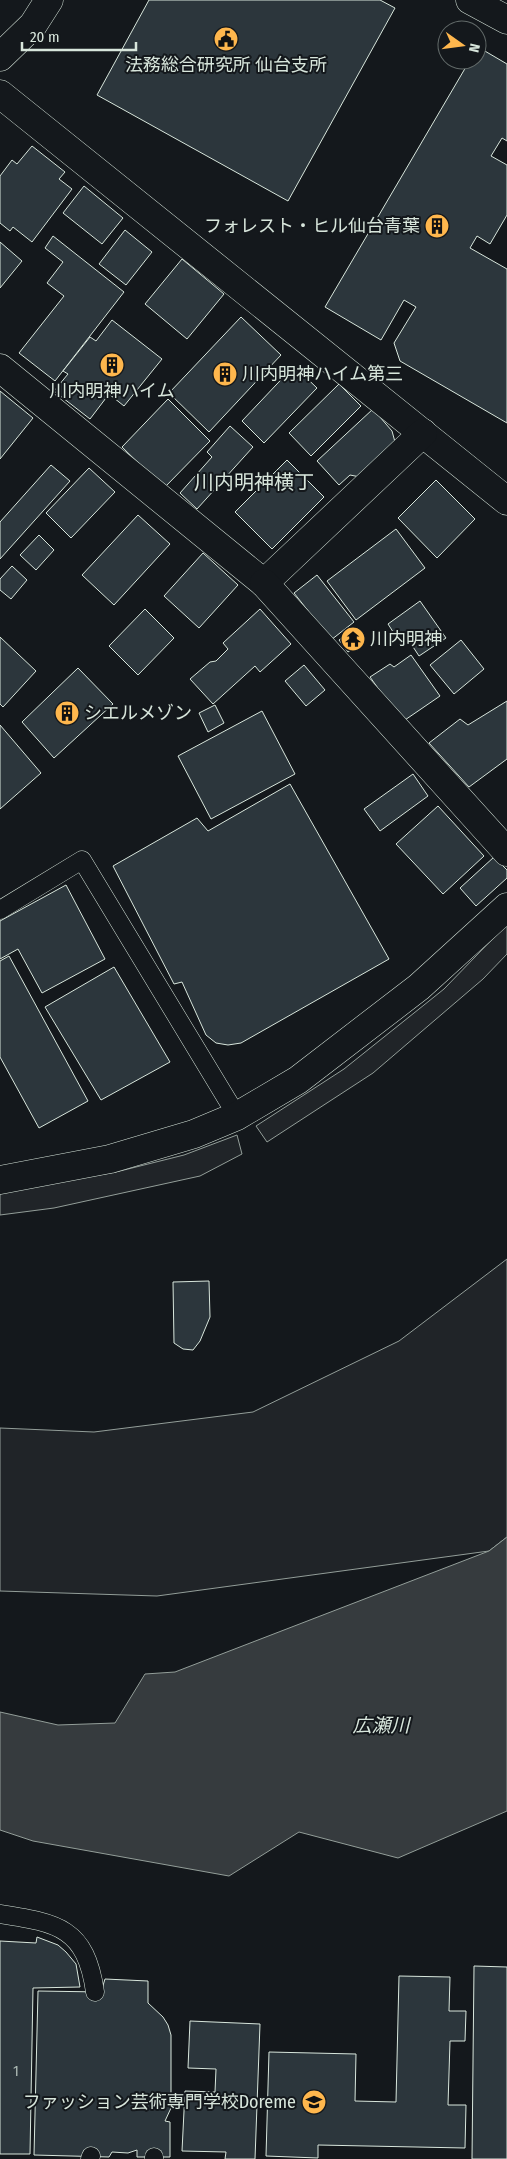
<svg xmlns="http://www.w3.org/2000/svg" width="507" height="2159" font-family="'Fira Sans Condensed','Noto Sans JP',sans-serif">
	<style>
		.green { fill: #202428; stroke: #939e99 }
		.water { fill: #363b3e; stroke: #939e99 }
		.building { fill: #2c363c; stroke: #d8e6dc }
		.lines { fill: none; stroke-linecap: round; stroke-linejoin: round }
		.lane-casing { stroke: #d8e6dc; stroke-width: 19 }
		.street-casing { stroke: #d8e6dc; stroke-width: 29 }
		.lane { stroke: #14181c; stroke-width: 18 }
		.street { stroke: #14181c; stroke-width: 28 }
		.labels { text-anchor: middle; stroke-width: 4; stroke-linejoin: round; paint-order: stroke }
		.number-label { font-size: 15px; fill: #adbab4 }
		.poi-label { font-size: 18px; fill: #d8e6dc; stroke: #14181c; text-anchor: start }
		.water-label { font-size: 19px; font-style: italic; fill: #d8e6dc; stroke: #14181c }
		.quarter-label { font-size: 20px; fill: #d8e6dc; stroke: #14181c }
	</style>
	<rect width="100%" height="100%" fill="#14181c"/>
	<g class="green">
		<polygon points="507,924 507,954 483,979 373,1073 267,1142 256,1126 344,1069 444,989"/>
		<polygon points="237,1135 242,1154 200,1176 54,1208 0,1215 0,1192 116,1172 184,1155"/>
		<polygon points="507,1259 507,1537 489,1551 157,1596 0,1591 0,1428 94,1432 253,1412 399,1341"/>
	</g>
	<polygon class="water" points="507,1537 507,1811 398,1858 299,1832 229,1876 33,1841 0,1830 0,1712 58,1725 115,1723 145,1674 175,1672 489,1551"/>
	<g class="building">
		<polygon points="149,0 380,0 395,8 288,201 97,95"/>
		<polygon points="478,47 507,64 507,141 502,138 491,156 507,165 507,215 490,244 477,236 470,248 507,269 507,423 400,361 394,343 416,307 404,300 381,340 325,307 470,60 477,60"/>
		<polygon points="32,146 65,172 59,179 72,189 32,242 13,227 10,231 0,223 0,176 12,160 17,164"/>
		<polygon points="84,186 123,218 102,244 63,213"/>
		<polygon points="125,230 152,252 126,285 99,264"/>
		<polygon points="53,236 124,292 55,381 19,353 64,296 47,283 63,262 45,248"/>
		<polygon points="0,242 22,261 0,288"/>
		<polygon points="182,259 224,294 187,339 145,304"/>
		<polygon points="241,317 281,355 209,432 169,393"/>
		<polygon points="112,320 162,359 124,406 109,394 90,419 54,391 68,374 63,371 90,337 96,341"/>
		<polygon points="294,366 317,388 264,443 242,421"/>
		<polygon points="339,384 361,406 311,456 289,433"/>
		<polygon points="0,391 33,418 0,459"/>
		<polygon points="168,399 210,441 164,488 122,447"/>
		<polygon points="373,409 392,431 395,442 360,477 350,475 339,485 317,461"/>
		<polygon points="230,426 253,447 197,509 180,493 212,457 207,452"/>
		<polygon points="287,460 324,497 272,549 235,512"/>
		<polygon points="51,465 70,481 0,559 0,522"/>
		<polygon points="89,468 115,492 71,538 46,513"/>
		<polygon points="436,480 475,519 437,558 398,518"/>
		<polygon points="138,515 170,544 114,605 82,575"/>
		<polygon points="396,529 425,568 356,620 327,581"/>
		<polygon points="39,535 54,550 36,570 20,555"/>
		<polygon points="203,553 238,585 199,628 164,596"/>
		<polygon points="12,566 27,580 11,599 0,590 0,579"/>
		<polygon points="317,575 354,622 331,640 294,593"/>
		<polygon points="420,601 446,638 419,656 404,633 397,638 388,624"/>
		<polygon points="145,609 174,638 138,675 109,646"/>
		<polygon points="260,609 291,644 260,672 255,666 213,704 190,679 210,662 216,661 228,649 223,643"/>
		<polygon points="355,629 364,641 348,652 339,640"/>
		<polygon points="0,637 36,671 3,707 0,704"/>
		<polygon points="461,640 484,669 454,694 430,665"/>
		<polygon points="411,655 440,696 402,722 370,677 390,664 394,667"/>
		<polygon points="304,665 325,690 306,706 285,681"/>
		<polygon points="78,668 113,704 54,758 22,722"/>
		<polygon points="507,701 507,759 469,787 429,743 460,719 468,725"/>
		<polygon points="215,705 224,723 208,732 199,713"/>
		<polygon points="262,711 295,774 211,819 178,756"/>
		<polygon points="0,725 41,773 0,809"/>
		<polygon points="413,774 428,796 380,831 364,809"/>
		<polygon points="290,784 389,959 241,1043 228,1045 216,1043 206,1035 182,982 174,984 113,866 197,818 208,831"/>
		<polygon points="438,806 484,856 443,894 396,844"/>
		<polygon points="494,857 507,870 507,878 476,906 460,888"/>
		<polygon points="66,885 105,959 42,993 18,949 0,959 0,921"/>
		<polygon points="9,956 88,1101 39,1128 0,1057 0,961"/>
		<polygon points="114,967 170,1062 101,1100 45,1007"/>
		<polygon points="209,1281 210,1317 200,1341 193,1350 183,1349 174,1343 173,1282"/>
		<polygon points="37,1937 58,1945 66,1952 76,1964 80,1987 33,1988 30,2154 0,2154 0,1941 36,1943"/>
		<polygon points="474,1966 507,1967 507,2159 472,2159"/>
		<polygon points="399,1976 450,1977 449,2011 466,2011 465,2041 450,2041 448,2105 466,2105 465,2148 318,2145 318,2158 266,2156 269,2052 356,2054 355,2101 396,2102"/>
		<polygon points="105,1979 148,1981 148,2003 163,2017 168,2025 171,2035 171,2108 165,2121 170,2122 170,2157 137,2157 137,2150 128,2153 112,2152 109,2157 34,2155 38,1991 101,1992"/>
		<polygon points="190,2021 260,2024 255,2159 225,2159 226,2152 182,2151 185,2091 215,2092 216,2069 188,2068"/>
	</g>
	<g class="lines">
		<defs>
			<g id="lane">
				<polyline points="0,910 82,860 237,1116"/>
				<path d="M0,1914C57,1923 86,1927 95,1992"/>
				<polyline points="90,2159 91,2156"/>
				<polyline points="154,2159 154,2157"/>
			</g>
			<g id="street">
				<polyline points="470,0 507,20"/>
				<polyline points="0,57 33,25 49,0"/>
				<polyline points="0,94 507,501"/>
				<polyline points="0,368 264,583 423,433"/>
				<polyline points="264,583 507,852"/>
				<polyline points="0,1180 110,1159 194,1134 237,1116 298,1080 419,987 507,907"/>
			</g>
		</defs>
		<use href="#lane" class="lane-casing"/>
		<use href="#street" class="street-casing"/>
		<use href="#lane" class="lane"/>
		<use href="#street" class="street"/>
	</g>
	<defs>
		<symbol id="civic-disc" viewBox="-11 -11 22 22"><circle r="9.5" fill="#ffb74d" stroke="#14181c"/><path d="M-.6-6.5H3V-4.5H.6V-3L4-1V1h2V6H-6V1h2V-1L-.6-3ZM-1.2 2.5V6h2.4V2.5Z" fill="#111"/></symbol>
		<symbol id="building-disc" viewBox="-11 -11 22 22"><circle r="9.5" fill="#ffb74d" stroke="#14181c"/><path d="M-4-6H4V6H1V3H-1V6H-4ZM-2.5-4.3h1.7v1.8h-1.7ZM.8-4.3h1.7v1.8H.8ZM-2.5-1h1.7V.8h-1.7ZM.8-1h1.7V.8H.8Z" fill="#111"/></symbol>
		<symbol id="temple-disc" viewBox="-11 -11 22 22"><circle r="9.5" fill="#ffb74d" stroke="#14181c"/><path d="M0-6L5-2H3V0L6.5 2.5H4V6H1.5V3h-3V6H-4V2.5H-6.5L-3 0V-2H-5Z" fill="#111"/></symbol>
		<symbol id="school-disc" viewBox="-11 -11 22 22"><circle r="9.5" fill="#ffb74d" stroke="#14181c"/><path d="M0-5L7-2L0 1L-7-2ZM-4 1L0 2.5L4 1V4Q0 6-4 4Z" fill="#111"/></symbol>
	</defs>
	<g fill-rule="evenodd">
		<use href="#civic-disc" x="212" y="25" width="28" height="28"/>
		<use href="#building-disc" x="423" y="212" width="28" height="28"/>
		<use href="#building-disc" x="98" y="351" width="28" height="28"/>
		<use href="#building-disc" x="211" y="360" width="28" height="28"/>
		<use href="#temple-disc" x="339" y="625" width="28" height="28"/>
		<use href="#building-disc" x="53" y="699" width="28" height="28"/>
		<use href="#school-disc" x="300" y="2088" width="28" height="28"/>
	</g>
	<g class="labels">
		<g class="number-label">
			<text x="16" y="2076">1</text>
		</g>
		<g class="poi-label">
			<text x="226" y="71" text-anchor="middle">法務総合研究所 仙台支所</text>
			<text x="420" y="232" text-anchor="end">フォレスト・ヒル仙台青葉</text>
			<text x="242" y="380">川内明神ハイム第三</text>
			<text x="112" y="397" text-anchor="middle">川内明神ハイム</text>
			<text x="370" y="645">川内明神</text>
			<text x="84" y="719">シエルメゾン</text>
			<text x="296" y="2108" text-anchor="end">ファッション芸術専門学校Doreme</text>
		</g>
		<g class="water-label">
			<text x="381" y="1732">広瀬川</text>
		</g>
		<g class="quarter-label">
			<text x="254" y="489">川内明神横丁</text>
		</g>
	</g>
	<g transform="translate(462 45) rotate(104)"><circle r="24" fill="#14181c" stroke="#626a69"/>
	<path d="M0-4L9 19L0 12L-9 19Z" fill="#ffb74d"/>
	<text y="-8" font-size="14" font-weight="bold" text-anchor="middle" fill="#d8e6dc">N</text>
	</g>
	<path d="M22 42v8h114v-8" fill="none" stroke="#d8e6dc" stroke-width="2.5"/>
	<text x="30" y="42" font-size="15" fill="#d8e6dc" stroke="#14181c" stroke-width="4" paint-order="stroke">20 m</text>
</svg>
